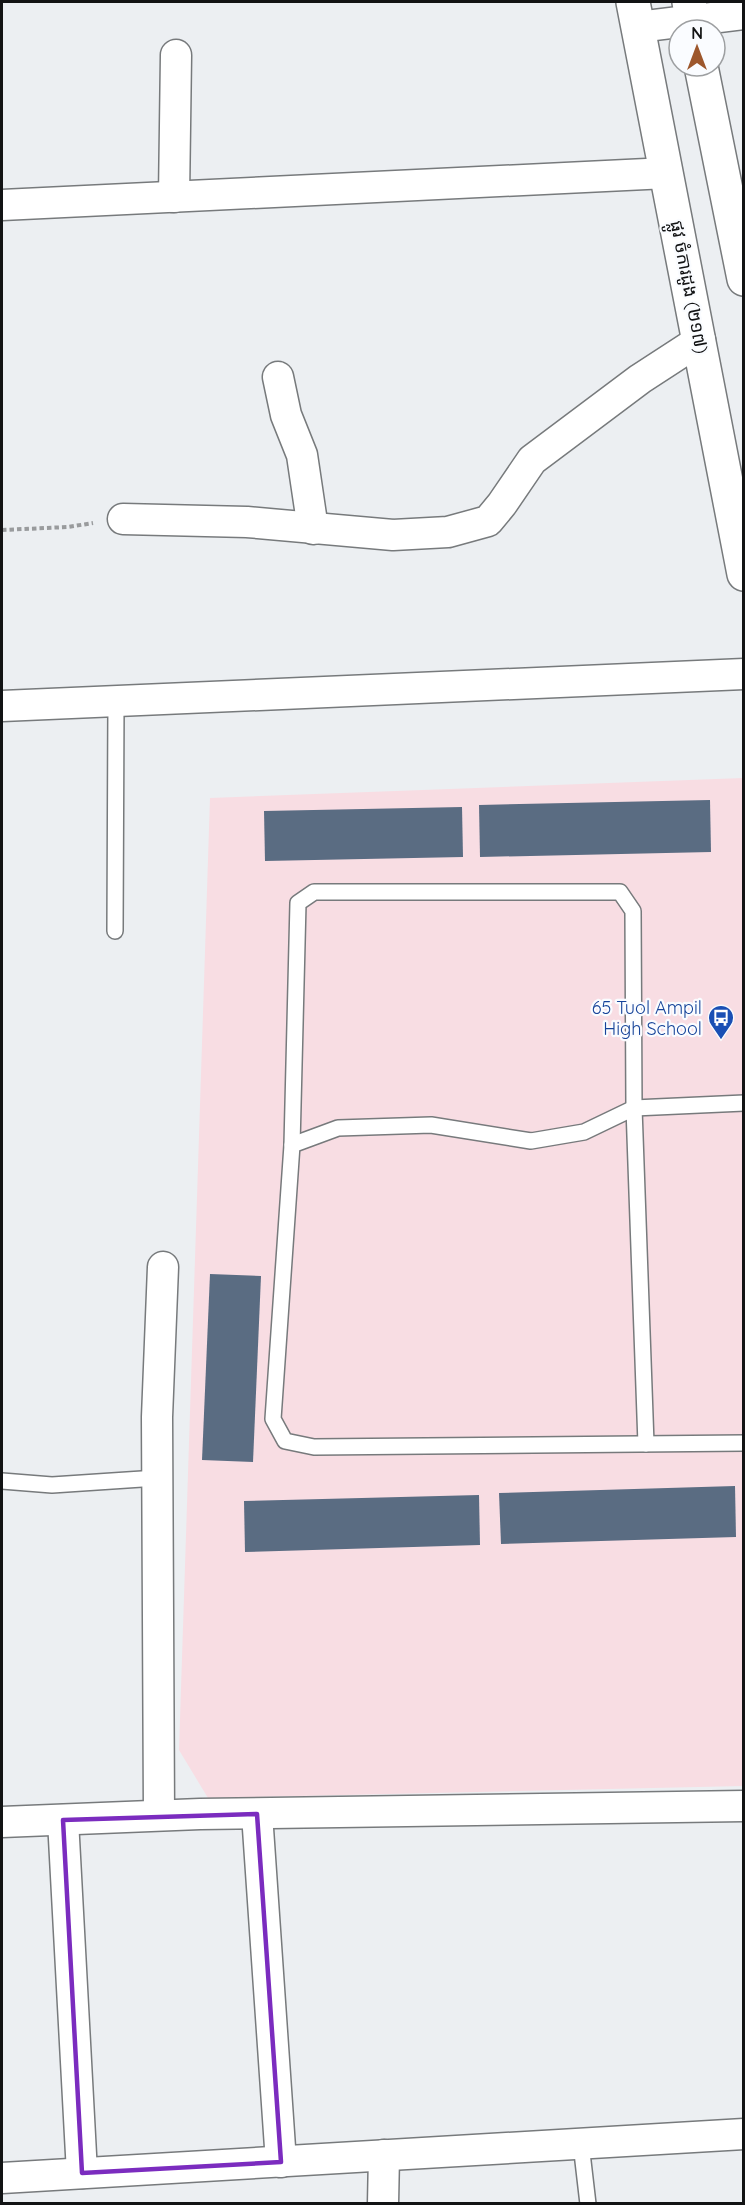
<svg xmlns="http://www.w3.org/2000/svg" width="745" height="2205" font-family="Quicksand,'Noto Sans Khmer',sans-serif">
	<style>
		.education { fill: #f8dde3 }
		.building { fill: #5a6c82 }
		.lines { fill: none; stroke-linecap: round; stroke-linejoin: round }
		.lane-casing { stroke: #777a7c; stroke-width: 18 }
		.street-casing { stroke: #777a7c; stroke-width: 33 }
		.primary-casing { stroke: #777a7c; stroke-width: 36 }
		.path { stroke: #999b9d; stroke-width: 4; stroke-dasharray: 4.5 3; stroke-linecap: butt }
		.lane { stroke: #fff; stroke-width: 15 }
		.street { stroke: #fff; stroke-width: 30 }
		.primary { stroke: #fff; stroke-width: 33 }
		.marked { fill: none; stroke: #7b2cbf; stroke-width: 4.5; stroke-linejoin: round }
		.labels { text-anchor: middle; stroke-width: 4.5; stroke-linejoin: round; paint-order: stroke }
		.street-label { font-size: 18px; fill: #121314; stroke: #fafcff }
		.transit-label { font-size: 18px; fill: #164399; stroke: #fafcff; text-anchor: end }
	</style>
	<rect width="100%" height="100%" fill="#eceff2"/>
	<polygon class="education" points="743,778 743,1786 208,1798 179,1750 210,798"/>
	<g class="building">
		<polygon points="710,800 711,852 480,857 479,805"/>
		<polygon points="462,807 463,857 265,861 264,811"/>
		<polygon points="210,1274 261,1276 253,1462 202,1460"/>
		<polygon points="735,1486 736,1537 501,1544 499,1493"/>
		<polygon points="479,1495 480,1545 245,1552 244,1501"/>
	</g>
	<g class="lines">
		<defs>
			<g id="lane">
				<polyline points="115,931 116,702"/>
				<polyline points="744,1103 634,1108 584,1132 531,1141 431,1125 338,1128 292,1145 273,1419 285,1441 314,1447 744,1443"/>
				<polyline points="292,1145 298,903 314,892 620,892 633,911 634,1108 646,1444"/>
				<polyline points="2,1481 52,1485 157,1478"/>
				<polyline points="581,2144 588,2204"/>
			</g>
			<g id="street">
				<polyline points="638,27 744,14"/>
				<polyline points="174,197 176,55"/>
				<polyline points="2,205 667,173"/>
				<polyline points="278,377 286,415 302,455 313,529"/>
				<polyline points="123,519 247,522 393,535 448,532 488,521 502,504 532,460 640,379 700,340"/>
				<polyline points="2,706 744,674"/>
				<polyline points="257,1814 281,2162"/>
				<polyline points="159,1815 157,1417 163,1267"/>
				<polyline points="63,1820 82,2173"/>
				<polyline points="2,1822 200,1814 744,1806"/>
				<polyline points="2,2178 744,2134"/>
				<polyline points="383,2204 384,2155"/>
			</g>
			<g id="primary">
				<polyline points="633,2 744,574"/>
				<polyline points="689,2 694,30"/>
				<polyline points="701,66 744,279"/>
			</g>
		</defs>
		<use href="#lane" class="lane-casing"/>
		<use href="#street" class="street-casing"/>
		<use href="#primary" class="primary-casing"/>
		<polyline class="path" points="2,530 68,527 93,523"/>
		<use href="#lane" class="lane"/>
		<use href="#street" class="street"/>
		<use href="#primary" class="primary"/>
	</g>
	<path class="marked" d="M257,1814L281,2162L82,2173L63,1820Z"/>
	<defs>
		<symbol id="bus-pin" viewBox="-11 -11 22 30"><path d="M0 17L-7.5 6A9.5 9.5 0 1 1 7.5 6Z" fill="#1a4fb4" stroke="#fafcff"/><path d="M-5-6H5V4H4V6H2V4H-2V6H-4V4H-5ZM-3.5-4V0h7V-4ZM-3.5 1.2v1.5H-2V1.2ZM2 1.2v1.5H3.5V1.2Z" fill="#fff"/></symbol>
	</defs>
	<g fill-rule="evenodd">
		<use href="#bus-pin" x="706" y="1003" width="30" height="40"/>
	</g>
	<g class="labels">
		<g class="street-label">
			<text transform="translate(689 287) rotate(79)" y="6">ផ្លូវ ចំការដូង (២១៧)</text>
		</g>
		<g class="transit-label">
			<text x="702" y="1014">65 Tuol Ampil<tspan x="702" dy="21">High School</tspan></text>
		</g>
	</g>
	<rect width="745" height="2205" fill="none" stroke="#121314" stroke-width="6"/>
	<g transform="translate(697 48)"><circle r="28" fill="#fafcff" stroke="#9d9fa1" stroke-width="1.5"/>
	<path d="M0-4.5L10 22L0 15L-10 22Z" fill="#9d572c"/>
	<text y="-9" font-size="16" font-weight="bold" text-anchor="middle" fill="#121314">N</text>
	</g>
</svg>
